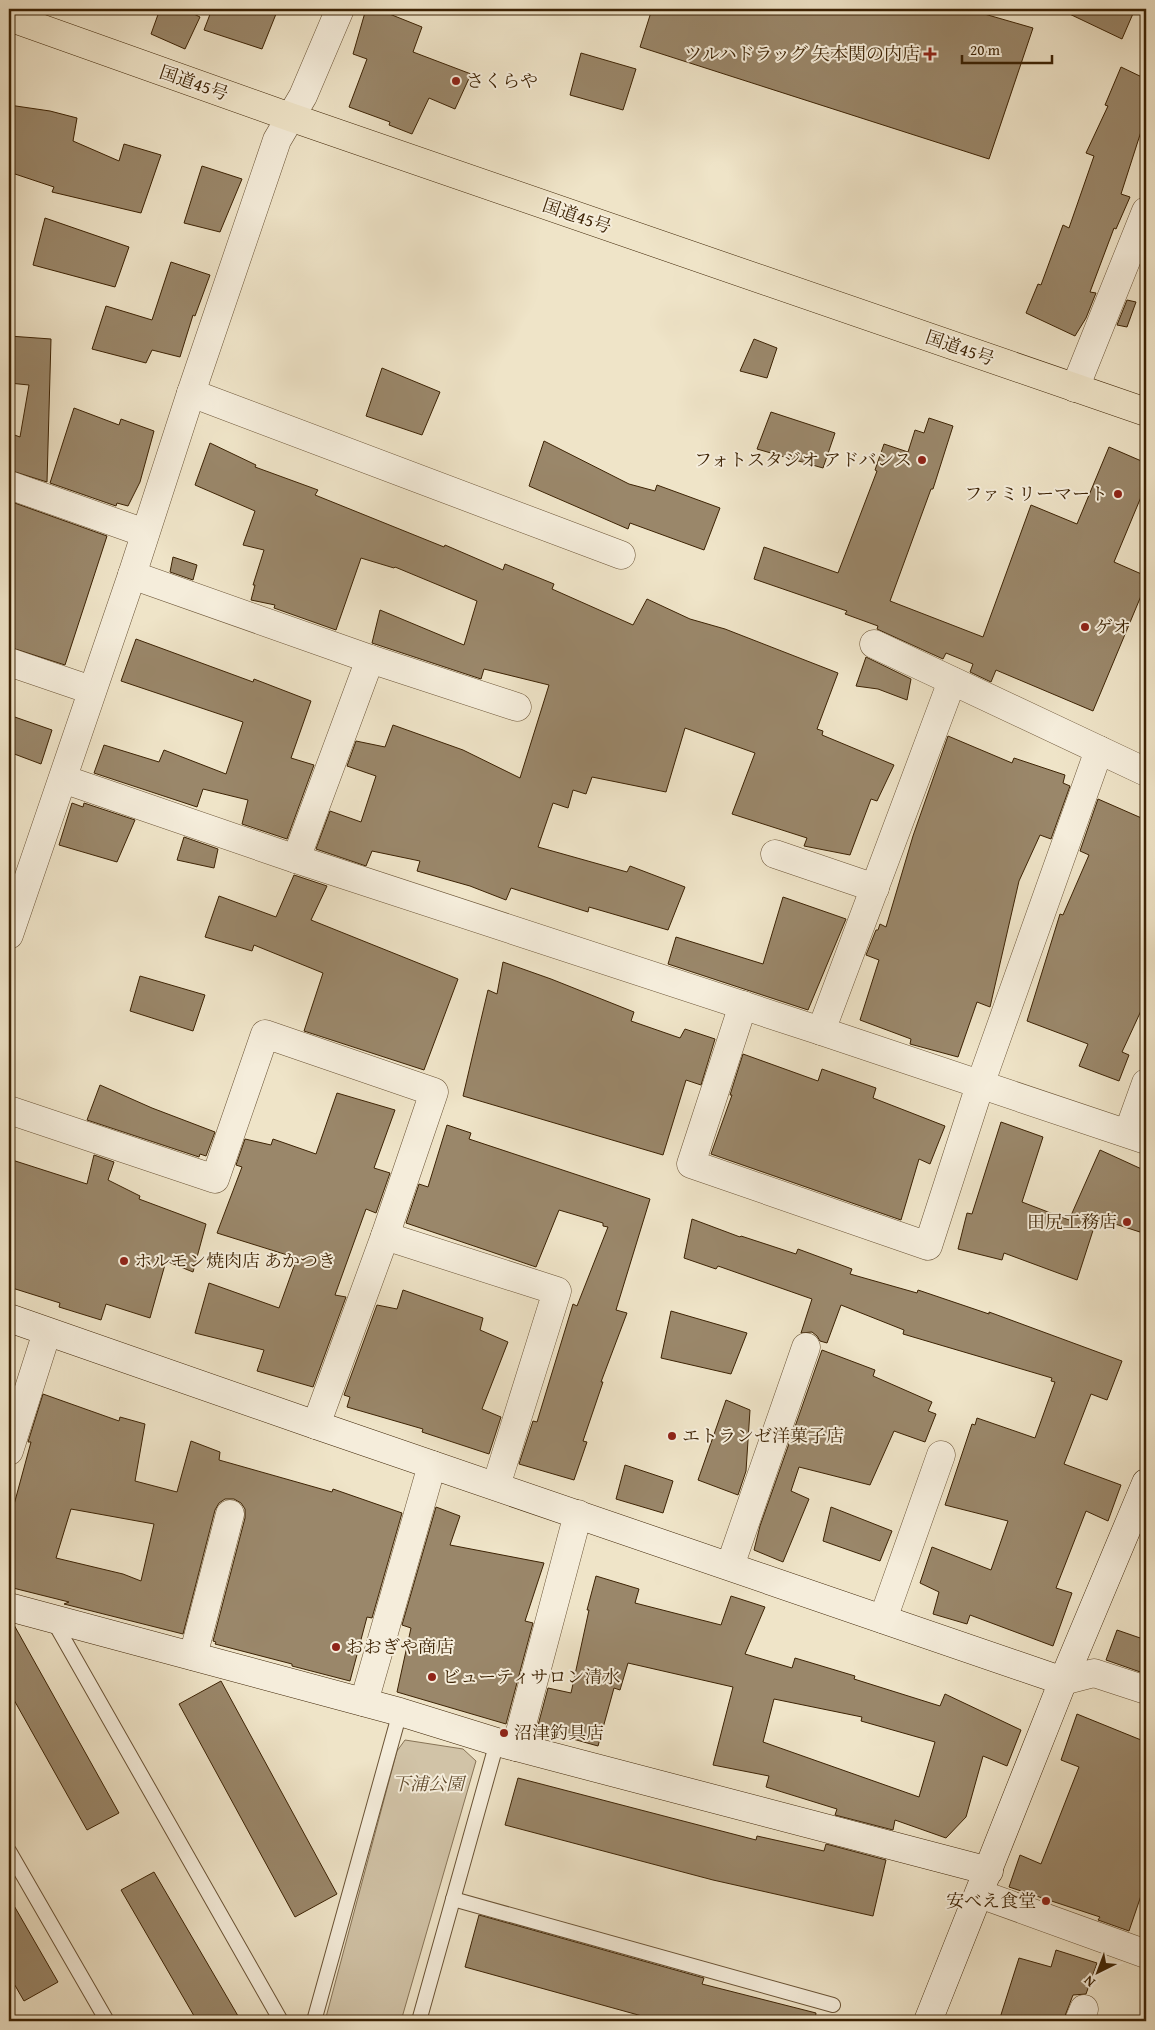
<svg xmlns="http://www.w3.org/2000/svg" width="1155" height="2030" font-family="'Gentium Book Plus','Noto Serif JP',serif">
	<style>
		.green { fill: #d1c3a7; stroke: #877356 }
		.building { fill: #9a876a; stroke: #3d2304; fill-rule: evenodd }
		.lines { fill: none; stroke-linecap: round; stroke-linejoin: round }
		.lane-casing { stroke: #6a5335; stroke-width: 16 }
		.street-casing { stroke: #6a5335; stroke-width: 29 }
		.secondary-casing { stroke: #3d2304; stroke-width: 29 }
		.highway-casing { stroke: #3d2304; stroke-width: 29 }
		.lane { stroke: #f5eddb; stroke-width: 14 }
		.street { stroke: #f5eddb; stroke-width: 28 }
		.secondary { stroke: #f5eddb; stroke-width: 28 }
		.highway { stroke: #efe4c8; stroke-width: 28 }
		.poi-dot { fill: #8f2418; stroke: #f5eddb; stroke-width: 2 }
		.labels { text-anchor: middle; stroke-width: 4; stroke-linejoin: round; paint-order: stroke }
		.poi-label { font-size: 18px; fill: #3d2304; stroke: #f5eddb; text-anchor: start }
		.street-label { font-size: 18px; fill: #3d2304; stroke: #f5eddb }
		.park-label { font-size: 18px; font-style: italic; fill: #624b2d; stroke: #f5eddb }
	</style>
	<rect width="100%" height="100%" fill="#efe4c8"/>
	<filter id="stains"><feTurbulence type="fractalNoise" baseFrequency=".004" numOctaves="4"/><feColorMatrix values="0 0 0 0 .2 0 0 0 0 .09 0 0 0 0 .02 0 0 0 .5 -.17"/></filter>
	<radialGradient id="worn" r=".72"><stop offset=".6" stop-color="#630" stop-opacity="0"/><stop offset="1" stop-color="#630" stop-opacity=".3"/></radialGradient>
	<polygon class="green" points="405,1740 463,1749 476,1761 401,2021 325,2021 397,1751"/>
	<g class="building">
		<polygon points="160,9 184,9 200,17 185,49 151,34"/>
		<polygon points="212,9 278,9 262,49 204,30"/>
		<polygon points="366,9 377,9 422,27 413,52 471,74 455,109 429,98 412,134 389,125 390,122 349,107 367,59 353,54"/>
		<polygon points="652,9 967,9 1033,28 989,159 640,47"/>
		<polygon points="1059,9 1135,9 1122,39"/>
		<polygon points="581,53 636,69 623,110 570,95"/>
		<polygon points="1121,67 1146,79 1146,116 1121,194 1130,197 1116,229 1114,228 1090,292 1096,293 1086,318 1075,336 1026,313 1038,284 1041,285 1063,225 1069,228 1094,156 1086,153 1108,106 1105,105"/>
		<polygon points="9,105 50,111 77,118 73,141 119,161 124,144 161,155 141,213 52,192 54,187 9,172"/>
		<polygon points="202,166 242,179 220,232 184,223"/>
		<polygon points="45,218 129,247 115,287 33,265"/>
		<polygon points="171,262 210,275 195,316 193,315 180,357 152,350 146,363 92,349 106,306 152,320"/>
		<polygon points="1127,300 1136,302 1127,327 1117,325"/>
		<polygon points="9,336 51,339 47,482 9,470 9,433 20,437 29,385 9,383"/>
		<polygon points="754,339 777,348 767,378 740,371"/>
		<polygon points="382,368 440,392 422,435 366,416"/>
		<polygon points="74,408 119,425 121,419 154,431 140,482 128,506 117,503 116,506 50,483"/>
		<polygon points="771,412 835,433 823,468 757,449"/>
		<polygon points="929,418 953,426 933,489 931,489 890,601 983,637 1031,505 1077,524 1109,447 1146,463 1146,485 1114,562 1146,576 1146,584 1093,711 996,670 991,682 970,672 973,664 946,653 943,659 877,629 878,626 845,614 847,611 754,579 764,547 838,573 877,471 875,470 884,444 908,452 915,430 924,433"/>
		<polygon points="544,441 629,484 655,491 657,485 720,508 704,550 630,523 628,529 529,486"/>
		<polygon points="210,443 256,465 255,467 318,490 315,495 444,547 445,545 503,570 505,564 554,584 552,589 633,625 647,599 690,619 725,629 838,673 817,729 823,731 822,735 894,765 877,801 871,799 850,855 804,846 807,838 732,814 755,753 685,728 666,792 592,777 586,794 573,790 568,808 553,803 538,847 627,872 630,866 685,887 668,930 589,907 588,912 511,888 506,900 470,886 417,871 420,861 372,851 366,866 316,849 330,811 361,822 376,776 347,766 356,741 385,747 393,725 463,750 520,778 549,685 484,669 481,679 372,643 380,610 464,645 477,601 395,567 394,568 361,558 336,630 274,608 275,605 251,600 255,585 253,585 264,550 243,545 255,511 195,485"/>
		<polygon points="9,501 107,536 65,665 9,647"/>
		<polygon points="173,557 197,565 193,580 170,572"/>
		<polygon points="136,639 253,682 254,679 311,701 291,758 314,765 287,839 242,824 248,800 203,789 197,807 94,773 104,745 159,762 164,750 226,774 243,722 121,681"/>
		<polygon points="866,657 911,679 907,700 878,689 856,686"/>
		<polygon points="9,715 52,730 41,764 9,752"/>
		<polygon points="948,736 1012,763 1014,758 1065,775 1063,783 1070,786 1051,839 1040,835 1019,881 990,1007 977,1002 958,1057 910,1044 911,1039 860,1020 879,960 866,955 876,930 878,930 880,924 886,927 913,836"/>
		<polygon points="1098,799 1146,820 1146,1000 1122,1052 1129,1055 1119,1081 1079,1066 1088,1044 1027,1021 1060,914 1063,915 1089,855 1080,851"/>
		<polygon points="72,803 83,807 84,803 135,820 117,862 59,845"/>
		<polygon points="184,837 218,849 214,868 177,860"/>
		<polygon points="294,875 327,886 311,920 458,979 424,1070 304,1031 323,973 254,945 252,951 205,937 219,896 276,917"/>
		<polygon points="783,897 846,919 808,1010 668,964 676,937 763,964"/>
		<polygon points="503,962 551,979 634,1012 631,1021 680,1038 685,1029 715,1039 701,1085 686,1080 663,1155 463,1096 488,990 497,994"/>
		<polygon points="140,976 205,995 193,1031 130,1011"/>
		<polygon points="743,1054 818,1081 822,1069 876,1088 873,1098 945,1126 930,1164 919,1159 901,1220 711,1154 732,1095 730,1095"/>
		<polygon points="100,1085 152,1108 215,1132 206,1156 200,1154 199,1157 87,1120"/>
		<polygon points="337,1093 395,1110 374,1168 390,1173 376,1213 366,1209 335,1295 346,1297 313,1387 257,1371 264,1350 195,1333 209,1283 279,1308 297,1258 217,1233 242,1167 236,1165 245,1139 271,1145 273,1139 316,1154"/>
		<polygon points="1001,1122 1043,1137 1022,1202 1069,1220 1100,1150 1146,1171 1146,1234 1097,1218 1077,1280 1004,1253 1002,1260 958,1249 967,1213 972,1214"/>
		<polygon points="447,1125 471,1133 469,1139 650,1199 616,1310 627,1313 601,1382 603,1382 583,1441 587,1442 574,1480 519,1464 533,1421 537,1422 573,1304 577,1306 608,1227 603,1226 603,1223 559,1210 536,1267 406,1223 419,1184 428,1187"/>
		<polygon points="94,1155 114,1162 108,1180 140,1196 139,1199 206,1224 193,1272 166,1261 150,1318 106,1304 101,1320 59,1307 60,1303 9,1287 9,1159 87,1184"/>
		<polygon points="692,1219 740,1237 741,1236 796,1254 798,1249 852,1269 850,1274 917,1293 918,1290 989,1314 989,1312 1122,1361 1107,1400 1091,1394 1064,1464 1121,1485 1108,1521 1086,1511 1056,1588 1072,1593 1053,1646 970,1615 967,1624 933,1614 939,1592 920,1583 932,1547 991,1570 1008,1521 945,1505 972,1424 975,1425 977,1418 1035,1438 1055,1382 1051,1381 1052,1378 903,1334 904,1330 841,1305 827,1343 820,1341 817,1336 812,1332 801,1333 812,1299 718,1266 716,1269 684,1258"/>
		<polygon points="403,1290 483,1318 480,1330 508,1342 482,1409 501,1417 489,1454 422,1432 423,1429 347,1407 350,1397 344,1395 377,1305 397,1309"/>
		<polygon points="671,1311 747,1333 731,1374 661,1358"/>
		<polygon points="822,1350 875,1370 873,1376 932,1402 928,1411 936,1414 925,1442 894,1431 870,1485 799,1467 791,1491 809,1499 783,1562 754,1550 760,1526"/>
		<path d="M43,1394L119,1421L120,1417L145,1424L135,1481L177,1492L191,1441L220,1452L219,1460L332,1492L333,1489L402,1513L372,1618L367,1617L350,1681L292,1666V1664L215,1644L216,1642L213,1641L245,1518V1509L241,1503L234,1499H225L219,1503L215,1510L183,1634L64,1604L69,1602L9,1587V1523L31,1442H28ZM71,1509L154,1524L141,1581L123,1574L56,1558Z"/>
		<polygon points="726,1400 750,1410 746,1471 738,1495 698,1480"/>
		<polygon points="625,1465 673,1481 663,1513 616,1499"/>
		<polygon points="436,1507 460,1516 450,1545 544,1563 525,1621 533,1623 506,1724 397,1692 411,1628 402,1625"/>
		<polygon points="831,1507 892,1531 880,1561 823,1541"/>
		<path d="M596,1576L639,1589L635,1603L721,1625L731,1596L765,1607L745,1654L792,1668L795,1658L855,1676L854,1679L940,1706L945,1694L1021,1730L1007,1766L983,1756L966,1817L946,1838L895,1820L893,1830L835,1815L837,1809L766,1787L769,1776L713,1765L733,1687L628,1663L620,1690L614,1688L598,1746L537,1729L548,1688L571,1693L589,1610H587ZM774,1699L862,1717L861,1721L935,1742L919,1797L763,1742Z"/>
		<polygon points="9,1623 14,1625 119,1813 87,1830 9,1691"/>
		<polygon points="1117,1630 1146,1640 1146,1674 1106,1660"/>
		<polygon points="221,1681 337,1894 295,1917 179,1704"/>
		<polygon points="1077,1714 1146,1742 1146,1881 1129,1931 1098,1920 1100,1917 1009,1887 1020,1855 1041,1864 1079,1767 1061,1760"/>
		<polygon points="518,1778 756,1840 757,1836 824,1851 826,1844 886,1860 873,1916 713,1880 505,1825"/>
		<polygon points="154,1872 241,2021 197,2021 121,1890"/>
		<polygon points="9,1897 58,1982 24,2001 9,1975"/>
		<polygon points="479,1915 704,1978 702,1984 816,2013 815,2021 660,2021 465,1967"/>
		<polygon points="1056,1950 1097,1963 1086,1994 1073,1995 1063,2021 999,2021 1019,1958 1051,1967"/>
	</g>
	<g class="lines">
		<defs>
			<g id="lane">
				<polyline points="53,1620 281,2021"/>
				<polyline points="9,1851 107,2021"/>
				<polyline points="453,1899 833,2005"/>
				<polyline points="314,2021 400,1712"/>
				<polyline points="419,2021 497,1742"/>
			</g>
			<g id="street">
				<polyline points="1075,388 1146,211"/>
				<polyline points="191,393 621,555"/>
				<polyline points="9,485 145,533"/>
				<polyline points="132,575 370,659 517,707"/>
				<polyline points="874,644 1146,772"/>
				<polyline points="9,662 91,690"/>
				<polyline points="63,779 296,859 821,1031 1146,1140"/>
				<polyline points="775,854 875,888"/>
				<polyline points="296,859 370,659"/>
				<polyline points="9,935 132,575 191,393 277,140 303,96 340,9"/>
				<polyline points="743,1005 691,1164 928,1246 980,1085 1099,750"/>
				<polyline points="821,1031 952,681"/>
				<polyline points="9,1110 215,1179 265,1034 434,1092 385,1236 316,1425"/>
				<polyline points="1128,1133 1146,1083"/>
				<polyline points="385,1236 557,1291 496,1486"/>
				<polyline points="9,1451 47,1332"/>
				<polyline points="730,1566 806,1347"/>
				<polyline points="883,1619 941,1455"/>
				<polyline points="193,1656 230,1514"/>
				<polyline points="1063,1681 1094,1673 1146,1690"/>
				<polyline points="364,1702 432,1465"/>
				<polyline points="516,1747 578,1514"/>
				<polyline points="980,1894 1146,1954"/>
				<polyline points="1079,2021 1084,2009"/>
			</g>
			<g id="secondary">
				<polyline points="9,1318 316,1425 1063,1681"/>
				<polyline points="9,1607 400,1712 497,1742 989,1871"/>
				<polyline points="928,2021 1063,1681 1146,1483"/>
			</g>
			<polyline id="highway" points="9,17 290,117 1146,412"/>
		</defs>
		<use href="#lane" class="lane-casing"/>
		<use href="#street" class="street-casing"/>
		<use href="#secondary" class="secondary-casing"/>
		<use href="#highway" class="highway-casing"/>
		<use href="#lane" class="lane"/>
		<use href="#street" class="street"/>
		<use href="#secondary" class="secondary"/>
		<use href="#highway" class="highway"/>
	</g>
	<g class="poi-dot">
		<path d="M927.5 46.5h5v5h5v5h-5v5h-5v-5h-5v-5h5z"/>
		<circle cx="456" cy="81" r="5"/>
		<circle cx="922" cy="460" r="5"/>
		<circle cx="1118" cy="494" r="5"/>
		<circle cx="1085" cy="627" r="5"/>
		<circle cx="1127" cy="1222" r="5"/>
		<circle cx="124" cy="1261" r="5"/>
		<circle cx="672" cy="1436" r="5"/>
		<circle cx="336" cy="1647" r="5"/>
		<circle cx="432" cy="1677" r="5"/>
		<circle cx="504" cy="1733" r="5"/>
		<circle cx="1046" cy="1901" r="5"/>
	</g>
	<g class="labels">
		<g class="poi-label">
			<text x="920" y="60" text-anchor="end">ツルハドラッグ 矢本関の内店</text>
			<text x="466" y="87">さくらや</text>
			<text x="912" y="466" text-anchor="end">フォトスタジオ アドバンス</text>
			<text x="1108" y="500" text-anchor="end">ファミリーマート</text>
			<text x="1095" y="633">ゲオ</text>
			<text x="1117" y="1228" text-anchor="end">田尻工務店</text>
			<text x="134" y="1267">ホルモン焼肉店 あかつき</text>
			<text x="682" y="1442">エトランゼ洋菓子店</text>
			<text x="346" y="1653">おおぎや商店</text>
			<text x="442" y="1683">ビューティサロン清水</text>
			<text x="514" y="1739">沼津釣具店</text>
			<text x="1036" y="1907" text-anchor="end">安べえ食堂</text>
		</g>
		<g class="street-label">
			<text transform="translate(194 83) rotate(19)" y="6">国道45号</text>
			<text transform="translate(577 216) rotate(19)" y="6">国道45号</text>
			<text transform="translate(960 348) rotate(19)" y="6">国道45号</text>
		</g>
		<g class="park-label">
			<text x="428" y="1790">下浦公園</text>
		</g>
	</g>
	<rect width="1155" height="2030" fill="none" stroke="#efe4c8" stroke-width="30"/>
	<rect x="10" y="10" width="1135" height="2010" fill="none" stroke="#3d2304" stroke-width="2.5"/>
	<rect x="15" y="15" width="1125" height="2000" fill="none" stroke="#3d2304"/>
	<g transform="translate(1098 1972) rotate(222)" stroke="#f5eddb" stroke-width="4" paint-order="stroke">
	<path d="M0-4L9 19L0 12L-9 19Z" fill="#3d2304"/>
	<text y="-8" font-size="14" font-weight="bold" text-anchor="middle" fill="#3d2304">N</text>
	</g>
	<path d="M962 55v8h90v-8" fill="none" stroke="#3d2304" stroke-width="2.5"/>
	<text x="970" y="55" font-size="15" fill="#3d2304" stroke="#f5eddb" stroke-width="4" paint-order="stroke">20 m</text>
	<rect width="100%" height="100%" filter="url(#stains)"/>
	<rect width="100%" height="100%" fill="url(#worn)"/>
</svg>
